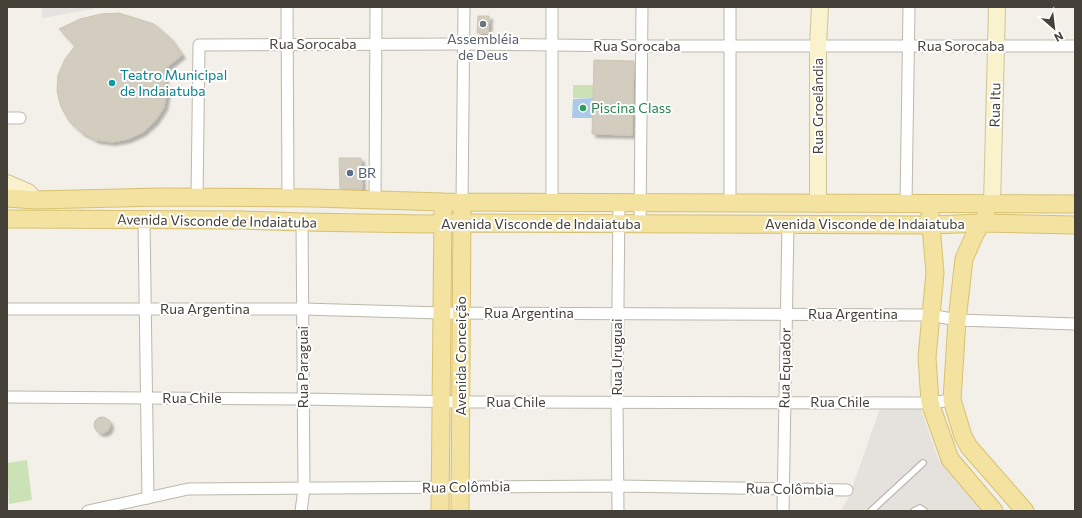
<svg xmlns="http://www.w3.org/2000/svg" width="1082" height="518" font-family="Commissioner,sans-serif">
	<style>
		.industrial { fill: #e5e2dd }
		.green { fill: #cae2b5 }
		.parking { fill: #e4e3e0 }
		.water { fill: #abcae9 }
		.building { fill: #d3cdbf; stroke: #cdc5b3; filter: url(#shadow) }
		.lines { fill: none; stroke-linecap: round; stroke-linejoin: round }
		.lane-casing { stroke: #bdb8ac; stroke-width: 8 }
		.street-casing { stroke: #bdb8ac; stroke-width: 13 }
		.secondary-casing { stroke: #cdc59c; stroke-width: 18 }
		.primary-casing { stroke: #d7c171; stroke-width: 19 }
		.lane { stroke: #fff; stroke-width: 5.5 }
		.street { stroke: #fff; stroke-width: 11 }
		.secondary { stroke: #f9f2cc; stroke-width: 16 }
		.primary { stroke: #f4e3a0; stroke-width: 17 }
		.worship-dot { fill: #6b7280; stroke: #fff; stroke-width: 1.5 }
		.culture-dot { fill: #0f9aa8; stroke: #fff; stroke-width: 1.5 }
		.leisure-dot { fill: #2e9e5b; stroke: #fff; stroke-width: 1.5 }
		.service-dot { fill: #5c6f8a; stroke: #fff; stroke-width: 1.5 }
		.labels { text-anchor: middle; stroke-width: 4; stroke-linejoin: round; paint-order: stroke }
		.worship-label { font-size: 14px; fill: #5b616d; stroke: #fff }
		.street-label { font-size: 14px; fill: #454138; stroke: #fff }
		.culture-label { font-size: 14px; fill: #0d838f; stroke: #fff; text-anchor: start }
		.leisure-label { font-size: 14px; fill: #27864d; stroke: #fff; text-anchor: start }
		.service-label { font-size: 14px; fill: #4e5e75; stroke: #fff; text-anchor: start }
	</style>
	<defs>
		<filter id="shadow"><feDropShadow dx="3.5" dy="3.5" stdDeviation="1" flood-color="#0004"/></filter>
	</defs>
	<rect width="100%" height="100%" fill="#f2f0e8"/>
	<polygon class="industrial" points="920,407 938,458 983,511 841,511 849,497 880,408"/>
	<g class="green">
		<rect x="573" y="85" width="20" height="13"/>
		<polygon points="27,460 32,500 9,504 7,463"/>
	</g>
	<polygon class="parking" points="42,7 93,7 93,9 42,18"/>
	<polygon class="water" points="593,98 592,118 572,118 573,99"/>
	<g class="building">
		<polygon points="119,13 154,24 170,38 182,55 163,70 167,91 164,107 155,121 143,132 128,139 112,142 96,140 81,132 69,121 61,107 57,91 58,75 65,59 75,46 59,29 80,19 101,14"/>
		<polygon points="478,16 489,16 488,33 477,33"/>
		<polygon points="594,60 634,61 632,135 592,134"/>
		<polygon points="339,158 361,158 362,189 340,189"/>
		<circle cx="102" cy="425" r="8"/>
	</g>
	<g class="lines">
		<defs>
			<g id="lane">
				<polyline points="871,511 923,463"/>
				<polyline points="914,511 920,508 924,511"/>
			</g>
			<g id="street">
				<polyline points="287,7 288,198"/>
				<polyline points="730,7 730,204"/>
				<polyline points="7,118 20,118"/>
				<polyline points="197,198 199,45 464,44 641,46 1075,46"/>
				<polyline points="375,200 376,7"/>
				<polyline points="462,202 464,7"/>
				<polyline points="552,203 552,7"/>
				<polyline points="906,204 909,7"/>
				<polyline points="144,221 148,498"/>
				<polyline points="640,224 642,7"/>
				<polyline points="7,309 303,309 442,313 930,315 957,320 1075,324"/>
				<polyline points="7,397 303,399 461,402 930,403 952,400"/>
				<polyline points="88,511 188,489 619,486 847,490"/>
				<polyline points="301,511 304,489 302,222"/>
				<polyline points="618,511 617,402 619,203"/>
				<polyline points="783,511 788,224"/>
			</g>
			<g id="secondary">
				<polyline points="7,183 28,192 35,200"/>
				<polyline points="818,204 818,46 820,7"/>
				<polyline points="992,204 997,7"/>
			</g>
			<g id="primary">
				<polyline points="7,198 35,200 161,197 314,198 443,202 1075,204"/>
				<polyline points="930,214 935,273 927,357 930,403 950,459 994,511"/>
				<polyline points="986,215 975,234 964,259 957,320 952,400 963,436 969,447 1025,511"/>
				<polyline points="7,219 243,220 302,222 426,224 461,223 931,225 982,223 1075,225"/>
				<polyline points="440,511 443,212"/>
				<polyline points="460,511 462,211"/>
			</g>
		</defs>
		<use href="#lane" class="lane-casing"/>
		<use href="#street" class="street-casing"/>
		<use href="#secondary" class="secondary-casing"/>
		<use href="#primary" class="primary-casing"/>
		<use href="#lane" class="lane"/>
		<use href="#street" class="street"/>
		<use href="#secondary" class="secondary"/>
		<use href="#primary" class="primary"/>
	</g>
	<circle class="worship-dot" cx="483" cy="24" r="4"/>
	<circle class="culture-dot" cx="112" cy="83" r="4"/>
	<circle class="leisure-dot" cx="583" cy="108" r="4"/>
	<circle class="service-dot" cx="350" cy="173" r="4"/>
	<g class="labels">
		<g class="worship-label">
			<text x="483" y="44">Assembléia<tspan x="483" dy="16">de Deus</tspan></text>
		</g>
		<g class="street-label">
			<text x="313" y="49">Rua Sorocaba</text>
			<text x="637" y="51">Rua Sorocaba</text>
			<text x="961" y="51">Rua Sorocaba</text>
			<text transform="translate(995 105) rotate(-89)" y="5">Rua Itu</text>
			<text transform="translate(818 106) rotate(-90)" y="5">Rua Groelândia</text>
			<text transform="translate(217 221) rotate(1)" y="5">Avenida Visconde de Indaiatuba</text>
			<text x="541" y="229">Avenida Visconde de Indaiatuba</text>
			<text x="865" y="229">Avenida Visconde de Indaiatuba</text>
			<text x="205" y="314">Rua Argentina</text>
			<text x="529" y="318">Rua Argentina</text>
			<text x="853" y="319">Rua Argentina</text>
			<text transform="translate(461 356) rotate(-90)" y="5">Avenida Conceição</text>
			<text transform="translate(617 357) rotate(-90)" y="5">Rua Uruguai</text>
			<text transform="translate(303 367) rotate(-90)" y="5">Rua Paraguai</text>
			<text transform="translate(785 368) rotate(-89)" y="5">Rua Equador</text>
			<text x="192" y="403">Rua Chile</text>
			<text x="516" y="407">Rua Chile</text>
			<text x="840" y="407">Rua Chile</text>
			<text transform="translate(466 487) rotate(-1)" y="5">Rua Colômbia</text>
			<text transform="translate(790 489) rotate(1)" y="5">Rua Colômbia</text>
		</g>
		<g class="culture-label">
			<text x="120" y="80">Teatro Municipal<tspan x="120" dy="16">de Indaiatuba</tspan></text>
		</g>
		<g class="leisure-label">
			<text x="591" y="113">Piscina Class</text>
		</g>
		<g class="service-label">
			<text x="358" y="178">BR</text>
		</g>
	</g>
	<rect width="1082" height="518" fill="none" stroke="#454138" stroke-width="16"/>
	<g transform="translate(1054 28) rotate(152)" stroke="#ffffff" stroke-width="3" paint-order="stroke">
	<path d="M0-3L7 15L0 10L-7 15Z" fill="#454138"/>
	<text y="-6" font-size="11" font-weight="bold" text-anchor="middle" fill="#454138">N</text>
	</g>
</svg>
